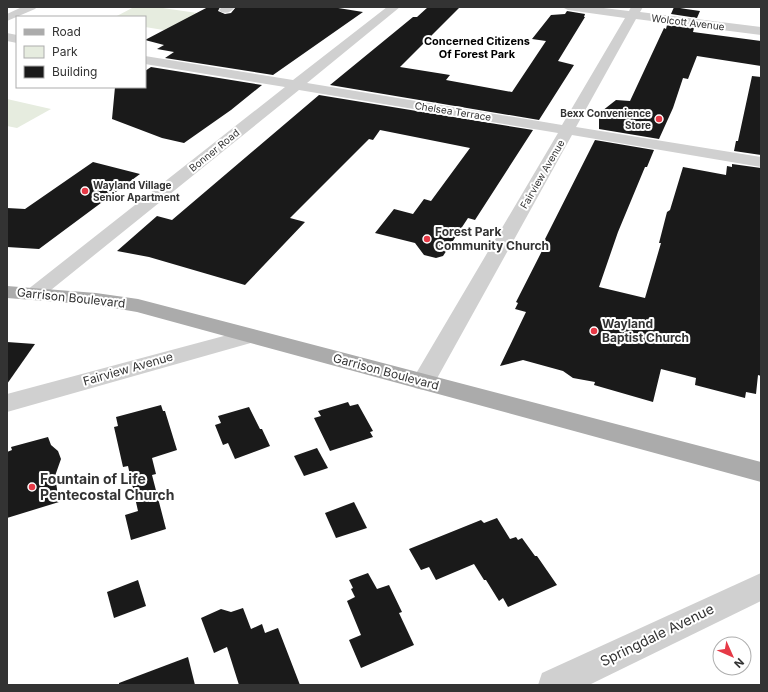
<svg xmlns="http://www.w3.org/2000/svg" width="768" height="692" font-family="Inter,sans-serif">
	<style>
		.green { fill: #e6ecdf }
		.building { fill: #1a1a1a }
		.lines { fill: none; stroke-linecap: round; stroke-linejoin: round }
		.minor { fill: #d0d0d0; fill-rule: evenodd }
		.major { fill: #ababab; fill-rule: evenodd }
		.poi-dot { fill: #e63946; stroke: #fff; stroke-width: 1.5 }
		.labels { text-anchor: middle; stroke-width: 4; stroke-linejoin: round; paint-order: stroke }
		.far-street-label { font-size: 10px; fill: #333; stroke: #fff }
		.far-poi-label { font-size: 10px; font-weight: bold; fill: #333; stroke: #fff; text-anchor: end }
		.far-neighbourhood-label { font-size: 11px; font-weight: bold; fill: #000; stroke: #fff }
		.poi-label { font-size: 12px; font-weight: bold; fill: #333; stroke: #fff; text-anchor: start }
		.street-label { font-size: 12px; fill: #333; stroke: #fff }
		.near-poi-label { font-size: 14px; font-weight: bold; fill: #333; stroke: #fff; text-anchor: start }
		.near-street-label { font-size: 14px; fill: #333; stroke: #fff }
	</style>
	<rect width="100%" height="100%" fill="#fff"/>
	<g class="green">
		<polygon points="134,7 156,7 211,15 182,33 145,27 145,17 115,17"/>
		<polygon points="7,99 51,109 17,128 7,126"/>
	</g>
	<g class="building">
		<polygon points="208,7 220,7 218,11 225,14 231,13 236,7 332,7 363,12 273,75 165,58 174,52 157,49 164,45 145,40"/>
		<polygon points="428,7 460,7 400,67 450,75 446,80 512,92 546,41 532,39 551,15 565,14 567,11 585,14 584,17 585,17 558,61 574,65 539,120 330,85 413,17 417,17"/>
		<polygon points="674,7 686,9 700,11 697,18 671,14"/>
		<polygon points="667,25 694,28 693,32 761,41 761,66 697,56 688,79 683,78 673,108 659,139 599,129 599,117 602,111 616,100 630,101 664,28 666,29"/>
		<polygon points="151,67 262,85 231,110 184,143 162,138 112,119 115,87 145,87 145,71"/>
		<polygon points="752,76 761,77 761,155 734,151 736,141 738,141"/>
		<polygon points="319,95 533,130 475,220 468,218 443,256 436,258 424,255 415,243 375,233 394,209 413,214 424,199 431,201 470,148 380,130 373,140 369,139 290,218 305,222 245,285 149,257 117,251 157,216 172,220"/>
		<polygon points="595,140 654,150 647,167 645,167 618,232 599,287 645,298 661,243 659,243 667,212 670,210 683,167 726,175 727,166 732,167 732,164 761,168 761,376 758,375 756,394 746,392 745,398 695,385 696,378 661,369 653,402 594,385 595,382 573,378 563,371 523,360 500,366 526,312 515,309 518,303 516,302 545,245 542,245"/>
		<polygon points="93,162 140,174 39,249 7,247 7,208 25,209"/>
		<polygon points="7,342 35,344 7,384"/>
		<polygon points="348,402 350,406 358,404 373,431 370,432 373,437 330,451 314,418 321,416 318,411"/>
		<polygon points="161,405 163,411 165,411 177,450 152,458 156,474 152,475 166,529 131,540 125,515 138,511 128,466 123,467 114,427 118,426 116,417"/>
		<polygon points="249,407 260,429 262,429 270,446 235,459 228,443 223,445 215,425 221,423 218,416"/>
		<polygon points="48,437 51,445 58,451 61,459 55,476 59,502 7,518 7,452 12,450 11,447"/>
		<polygon points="317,448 328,468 304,476 294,456"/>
		<polygon points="354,502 367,528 336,538 325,513"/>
		<polygon points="497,518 510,539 516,537 518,540 522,538 535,556 537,556 557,585 508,607 503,598 499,601 486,580 484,580 474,564 436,580 429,567 421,570 409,549 481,520 484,523"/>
		<polygon points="368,573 377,589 389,585 402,612 399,613 414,645 361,668 349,640 361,635 347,601 355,597 351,589 353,588 349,580"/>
		<polygon points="138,580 146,606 114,618 107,592"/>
		<polygon points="243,608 251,629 262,624 265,633 278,628 300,685 239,685 227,647 214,653 201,618 221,609 231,612"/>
		<polygon points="188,657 195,685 119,685 119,683"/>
	</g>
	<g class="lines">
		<g class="minor">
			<polygon points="22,7 37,7 35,9 7,21 7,14"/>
			<path d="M222,7H235C231,12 227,14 221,12L219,10Z"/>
			<polygon points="387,7 400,7 307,83 562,125 625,18 568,10 562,7 595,7 629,11 631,7 643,7 640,12 761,27 761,35 636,19 576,127 761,157 761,167 572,135 435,382 431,388 423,390 415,388 411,382 558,133 299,90 41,298 34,300 27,298 24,294 27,290 285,87 145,64 145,56 293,80"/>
			<polygon points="7,33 17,35 17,43 7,41"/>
			<polygon points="250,329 258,331 261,336 258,341 7,412 7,394"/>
			<polygon points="761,573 761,601 589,685 538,685 542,673"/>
		</g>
		<polygon class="major" points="7,286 96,293 138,299 761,462 761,482 137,312 96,305 7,298"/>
	</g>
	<g class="poi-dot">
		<circle cx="659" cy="119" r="4"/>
		<circle cx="85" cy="191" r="4"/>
		<circle cx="427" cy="239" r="4"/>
		<circle cx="594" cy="331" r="4"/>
		<circle cx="32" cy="487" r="4"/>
	</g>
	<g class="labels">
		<g class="far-street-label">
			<text transform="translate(688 22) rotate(7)" y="4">Wolcott Avenue</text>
			<text transform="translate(453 111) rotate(9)" y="4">Chelsea Terrace</text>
			<text transform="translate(214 150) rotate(-39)" y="4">Bonner Road</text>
			<text transform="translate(542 174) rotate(-60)" y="4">Fairview Avenue</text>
		</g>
		<g class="far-poi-label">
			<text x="651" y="117">Bexx Convenience<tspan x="651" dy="12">Store</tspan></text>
			<text x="93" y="189" text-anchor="start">Wayland Village<tspan x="93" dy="12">Senior Apartment</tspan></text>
		</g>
		<g class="far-neighbourhood-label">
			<text x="477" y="45">Concerned Citizens<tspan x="477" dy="13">Of Forest Park</tspan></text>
		</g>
		<g class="poi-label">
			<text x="435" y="236">Forest Park<tspan x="435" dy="14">Community Church</tspan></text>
			<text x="602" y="328">Wayland<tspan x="602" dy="14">Baptist Church</tspan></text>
		</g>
		<g class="street-label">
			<text transform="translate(71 298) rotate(6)" y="4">Garrison Boulevard</text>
			<text transform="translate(128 369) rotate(-16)" y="4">Fairview Avenue</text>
			<text transform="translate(386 372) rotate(15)" y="4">Garrison Boulevard</text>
		</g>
		<g class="near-poi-label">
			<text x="40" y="484">Fountain of Life<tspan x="40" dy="16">Pentecostal Church</tspan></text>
		</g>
		<g class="near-street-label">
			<text transform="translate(657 635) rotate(-26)" y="5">Springdale Avenue</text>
		</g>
	</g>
	<rect width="768" height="692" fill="none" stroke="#333333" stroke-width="16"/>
	<rect x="16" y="16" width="130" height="72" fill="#ffffff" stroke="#adadad"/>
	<rect x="24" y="29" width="20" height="6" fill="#ababab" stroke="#adadad"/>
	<text x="52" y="36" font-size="12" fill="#333333">Road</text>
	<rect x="24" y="46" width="20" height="12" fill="#e6ecdf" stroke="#adadad"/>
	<text x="52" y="56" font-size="12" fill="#333333">Park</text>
	<rect x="24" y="66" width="20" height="12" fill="#1a1a1a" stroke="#adadad"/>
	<text x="52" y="76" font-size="12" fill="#333333">Building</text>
	<g transform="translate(732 656) rotate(135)"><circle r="19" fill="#ffffff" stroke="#adadad"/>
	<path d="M0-3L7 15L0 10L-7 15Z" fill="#e63946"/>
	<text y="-6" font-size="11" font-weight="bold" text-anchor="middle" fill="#333333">N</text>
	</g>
</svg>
